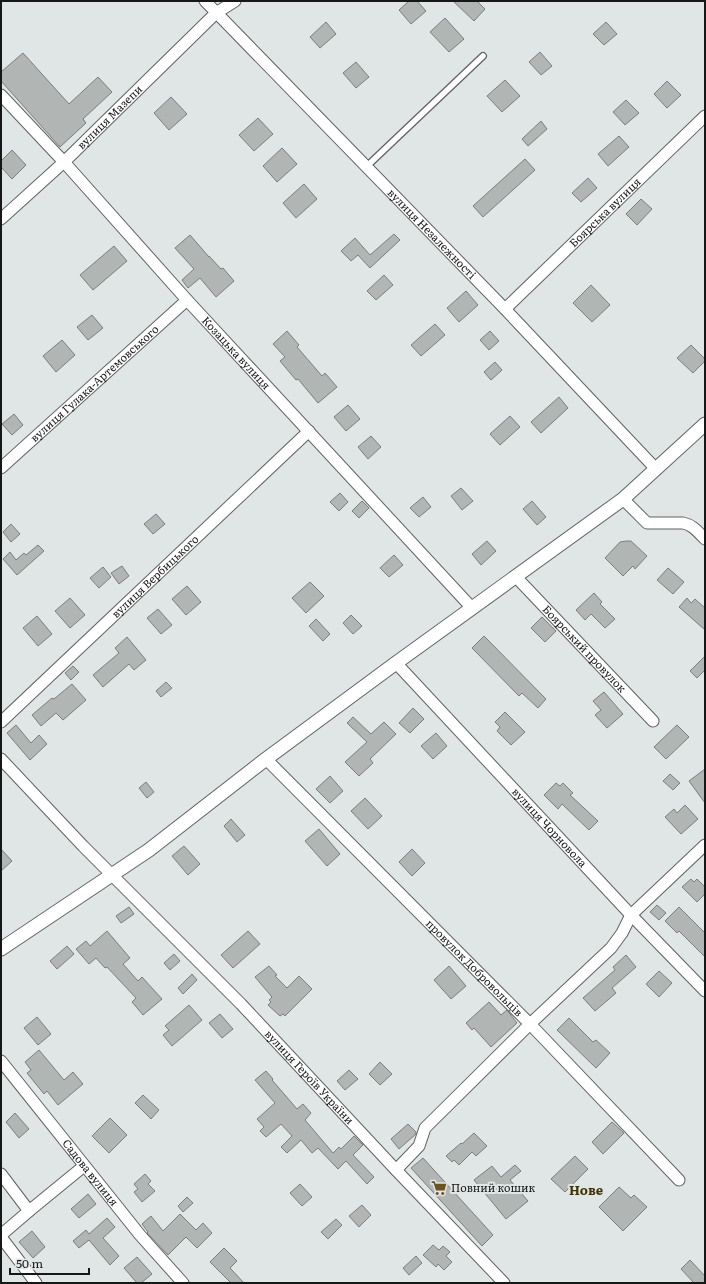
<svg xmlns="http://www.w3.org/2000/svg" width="706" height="1284" font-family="Literata,serif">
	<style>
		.building { fill: #b1b5b4; stroke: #7a7e7d }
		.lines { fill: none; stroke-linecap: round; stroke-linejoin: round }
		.service-casing { stroke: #5e6262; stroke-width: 8 }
		.minor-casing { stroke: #5e6262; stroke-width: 13 }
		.tertiary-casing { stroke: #5e6262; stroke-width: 15 }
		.service { stroke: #fff; stroke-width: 5.5 }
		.minor { stroke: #fff; stroke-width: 11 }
		.tertiary { stroke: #fff; stroke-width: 13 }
		.labels { text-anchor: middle; stroke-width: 4; stroke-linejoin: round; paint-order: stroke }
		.street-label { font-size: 11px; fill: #161717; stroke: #e0e5e5 }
		.poi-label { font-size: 11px; fill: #161717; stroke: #e0e5e5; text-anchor: start }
		.quarter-label { font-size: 13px; font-weight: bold; fill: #423108; stroke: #e0e5e5 }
	</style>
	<rect width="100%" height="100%" fill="#e0e5e5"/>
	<g class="building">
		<polygon points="409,1 417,1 426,11 411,24 399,10"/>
		<polygon points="453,1 477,1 485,9 474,21"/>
		<polygon points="445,18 464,39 449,52 430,32"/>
		<polygon points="326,22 336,34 320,48 310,37"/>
		<polygon points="606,22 617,34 604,45 593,34"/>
		<polygon points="540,52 552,66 541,75 529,62"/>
		<polygon points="23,53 69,104 98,77 112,92 83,119 86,123 60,147 1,81 1,72"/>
		<polygon points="356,62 369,77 356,88 343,73"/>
		<polygon points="505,80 520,96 502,112 487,96"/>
		<polygon points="667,81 681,95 667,108 654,94"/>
		<polygon points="171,97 187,114 169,130 154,113"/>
		<polygon points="626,100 639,113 625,125 613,112"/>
		<polygon points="258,118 273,134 254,151 239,135"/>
		<polygon points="541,121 547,129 528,146 522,139"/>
		<polygon points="619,136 629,147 608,166 598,154"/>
		<polygon points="282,148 297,164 277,182 263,166"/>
		<polygon points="12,150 26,165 12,179 1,167 1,161"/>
		<polygon points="525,159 535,170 483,217 473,206"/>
		<polygon points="588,178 597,188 581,202 572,193"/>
		<polygon points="304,184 317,199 296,218 283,203"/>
		<polygon points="641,199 652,209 637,225 626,214"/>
		<polygon points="394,234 400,240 370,268 358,255 351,261 341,251 355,238 370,255"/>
		<polygon points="190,235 209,257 209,256 221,269 223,268 234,281 216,297 200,278 188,288 182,280 194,269 175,248"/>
		<polygon points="114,246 127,261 93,290 80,275"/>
		<polygon points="384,275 393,285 376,300 367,291"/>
		<polygon points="591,285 610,305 592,322 573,303"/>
		<polygon points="466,291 478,305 459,322 447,308"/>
		<polygon points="92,315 103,328 88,340 77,327"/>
		<polygon points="435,324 445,335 421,356 411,345"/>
		<polygon points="287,331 299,345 297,347 322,376 325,373 337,387 318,403 298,379 296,380 280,361 285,357 273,344"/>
		<polygon points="490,331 499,341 489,350 480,340"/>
		<polygon points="62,340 75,355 56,372 43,356"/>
		<polygon points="691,345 705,359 705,361 693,373 677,358"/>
		<polygon points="495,362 502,370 491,380 484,372"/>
		<polygon points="559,397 568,408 541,433 531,422"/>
		<polygon points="348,405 360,419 346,431 334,417"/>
		<polygon points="14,414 23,425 12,435 2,424"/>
		<polygon points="510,416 520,427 500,445 490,434"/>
		<polygon points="371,436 381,447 368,459 358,447"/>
		<polygon points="461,488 473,501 462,510 451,496"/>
		<polygon points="340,493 348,502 339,511 330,502"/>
		<polygon points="423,497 431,507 419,517 410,508"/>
		<polygon points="362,501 369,508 359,518 352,511"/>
		<polygon points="532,501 546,517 537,525 523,509"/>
		<polygon points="156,514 165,524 153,534 144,524"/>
		<polygon points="11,524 20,534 11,542 3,532"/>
		<polygon points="487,541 496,551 481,565 472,554"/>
		<polygon points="626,541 631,541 647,556 635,569 633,566 623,576 605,558 620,542"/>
		<polygon points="38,545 44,551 17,575 3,559 10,552 16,560 24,553 26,555"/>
		<polygon points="394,555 403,565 389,577 380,568"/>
		<polygon points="122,566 129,576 119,584 111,573"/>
		<polygon points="103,567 111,577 99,588 90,578"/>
		<polygon points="668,568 684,582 673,594 657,580"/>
		<polygon points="310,582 324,596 306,613 292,598"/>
		<polygon points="187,586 201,602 186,615 172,599"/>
		<polygon points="594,593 602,602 600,604 615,619 605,628 591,614 585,620 576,610"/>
		<polygon points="70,598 85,615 70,628 55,611"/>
		<polygon points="687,598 691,603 695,599 705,608 705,630 679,607"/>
		<polygon points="158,609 172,625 161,634 147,618"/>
		<polygon points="351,615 362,626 353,634 343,623"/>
		<polygon points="37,616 52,634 38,646 23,628"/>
		<polygon points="542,617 556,631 545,642 531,628"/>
		<polygon points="316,619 330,634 323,641 309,626"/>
		<polygon points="484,636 546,699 538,708 522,693 519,696 472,648"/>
		<polygon points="127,637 146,660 134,670 129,664 103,687 93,675 119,653 115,648"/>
		<polygon points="705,656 705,670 697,678 690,671"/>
		<polygon points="73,666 79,672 71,680 65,673"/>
		<polygon points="166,682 172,688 161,697 156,691"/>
		<polygon points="72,684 86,700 63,720 56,713 41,726 32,715 52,698 54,699"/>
		<polygon points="604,692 623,714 607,728 595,715 601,710 593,701"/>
		<polygon points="413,708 424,719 410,733 399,723"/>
		<polygon points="505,712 525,732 511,745 497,731 500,727 495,722"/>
		<polygon points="353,717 371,734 384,722 396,734 370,759 373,763 359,776 345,762 367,742 347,723"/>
		<polygon points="16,725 31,743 39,735 47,744 30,760 7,733"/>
		<polygon points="677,725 689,737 666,759 654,747"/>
		<polygon points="436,733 447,746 433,759 421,746"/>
		<polygon points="705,769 705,803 689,781"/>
		<polygon points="670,774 680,783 673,790 663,781"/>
		<polygon points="330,776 343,791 330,803 316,789"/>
		<polygon points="146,782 154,792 147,798 139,788"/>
		<polygon points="556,783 560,786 563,783 573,793 570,795 598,821 589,830 562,804 558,809 544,795"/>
		<polygon points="365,798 382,816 368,829 351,811"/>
		<polygon points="685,805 698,819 681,834 665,817 674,809 677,813"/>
		<polygon points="231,819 245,835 237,842 224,826"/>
		<polygon points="319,829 340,854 327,866 305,841"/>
		<polygon points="184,846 200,864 188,875 172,856"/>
		<polygon points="1,849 12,861 1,871"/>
		<polygon points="412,849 425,863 412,876 399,862"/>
		<polygon points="691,879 694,882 697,879 705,887 705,894 697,902 682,887"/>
		<polygon points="657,905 666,913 659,920 650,912"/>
		<polygon points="129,907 134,914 121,923 116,916"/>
		<polygon points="679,907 705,933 705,957 679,931 677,933 665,921"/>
		<polygon points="107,931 130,958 123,964 138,981 142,977 162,999 143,1015 132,1002 136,998 107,967 105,968 96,958 89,964 76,949 86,941 90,946"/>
		<polygon points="248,931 260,944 233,968 221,955"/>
		<polygon points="67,946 74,954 57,969 50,961"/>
		<polygon points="174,954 180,961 170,970 164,963"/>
		<polygon points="626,955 636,967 612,988 616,993 595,1011 583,998 615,970 613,967"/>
		<polygon points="269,966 277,975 275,976 287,988 299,976 312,989 285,1016 283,1014 280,1016 268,1005 271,1002 269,1000 272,997 255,977"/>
		<polygon points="449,966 466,986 451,999 434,980"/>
		<polygon points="659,971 672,983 659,997 646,984"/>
		<polygon points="192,974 197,980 183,994 178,988"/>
		<polygon points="489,1002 501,1015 507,1010 517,1023 491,1047 474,1028 472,1030 466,1023"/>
		<polygon points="189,1005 202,1020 172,1046 163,1035 169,1030 165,1026"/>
		<polygon points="220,1014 233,1029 222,1038 209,1023"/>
		<polygon points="37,1017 51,1034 38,1045 24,1028"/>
		<polygon points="569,1018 593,1042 596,1040 610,1053 596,1068 557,1030"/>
		<polygon points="39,1050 64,1080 73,1072 83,1084 58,1105 47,1091 44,1094 27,1073 31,1070 25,1062"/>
		<polygon points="380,1062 392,1074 380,1085 369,1074"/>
		<polygon points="349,1070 358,1079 345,1090 337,1081"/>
		<polygon points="266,1071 273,1079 272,1080 297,1109 303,1104 311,1113 305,1120 333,1153 339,1147 341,1149 354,1136 363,1145 353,1155 374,1177 367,1184 346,1161 338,1169 318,1148 312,1153 301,1140 287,1153 281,1147 292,1136 281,1124 266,1137 260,1131 264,1127 257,1119 275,1103 255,1080"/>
		<polygon points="143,1095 159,1110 151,1119 135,1103"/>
		<polygon points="15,1113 29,1129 19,1138 6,1122"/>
		<polygon points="110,1118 127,1135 109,1153 92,1136"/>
		<polygon points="612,1122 624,1133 603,1154 592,1142"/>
		<polygon points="408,1124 416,1132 416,1134 399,1149 391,1139"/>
		<polygon points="474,1133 487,1146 476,1156 472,1152 459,1165 454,1160 452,1162 446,1156 461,1143 462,1144"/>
		<polygon points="575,1156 588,1169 565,1192 551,1179"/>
		<polygon points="423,1158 493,1235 482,1246 411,1168"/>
		<polygon points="515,1165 521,1171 510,1180 528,1201 506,1219 474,1180 492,1166 501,1177"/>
		<polygon points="145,1174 151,1181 148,1184 155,1191 142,1202 134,1192 138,1189 134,1184"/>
		<polygon points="300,1184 312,1197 302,1206 290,1193"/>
		<polygon points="619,1187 631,1198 634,1195 647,1207 623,1231 599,1207"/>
		<polygon points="88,1194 96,1204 79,1218 71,1209"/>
		<polygon points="187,1197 193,1203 183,1212 178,1206"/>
		<polygon points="362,1205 371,1215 359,1227 349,1216"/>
		<polygon points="180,1214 196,1230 203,1223 212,1233 197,1248 186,1237 168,1255 147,1233 148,1232 142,1224 151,1216 163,1231"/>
		<polygon points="107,1218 115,1227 103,1238 119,1256 110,1265 89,1240 79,1248 73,1241 86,1230 89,1234"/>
		<polygon points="336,1219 342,1225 328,1239 321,1232"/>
		<polygon points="32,1231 45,1247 33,1258 19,1242"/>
		<polygon points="433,1245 439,1250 443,1246 450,1252 446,1256 452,1262 444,1270 438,1264 436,1267 423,1255"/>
		<polygon points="224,1248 237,1261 230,1268 244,1283 231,1283 210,1262"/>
		<polygon points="416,1256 422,1263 409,1275 403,1268"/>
		<polygon points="137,1257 152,1274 141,1283 137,1283 124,1268"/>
		<polygon points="690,1260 705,1276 705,1283 694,1283 681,1269"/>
	</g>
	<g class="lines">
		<defs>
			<polyline id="service" points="366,167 483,56"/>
			<g id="minor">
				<path id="s1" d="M205,1L505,309L656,469"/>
				<path id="s2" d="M1,95L64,162L187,300L472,608"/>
				<path id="s3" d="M1,219L64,162L216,13L235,1"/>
				<path id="s4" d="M505,309L705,116"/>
				<path id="s5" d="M1,468L187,300"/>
				<path d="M623,499L647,523H683C693,525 698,532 705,539"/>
				<path id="s6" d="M516,577L653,721"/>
				<path id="s7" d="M396,663L631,915L705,991"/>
				<path id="s8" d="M1,722L309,431"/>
				<path id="s9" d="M1,759L83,846L241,1004L396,1170L504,1283"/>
				<path id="s10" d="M266,759L530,1024L679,1180"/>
				<path id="s11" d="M1,1061L140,1235L183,1283"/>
				<polyline points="396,1170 419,1146 425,1128 530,1024 611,948 622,933 631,915 705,845"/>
				<polyline points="1,1174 29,1211 1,1235"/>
				<polyline points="29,1211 84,1166"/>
				<polyline points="1,1237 36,1283"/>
			</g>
			<polyline id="tertiary" points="1,949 149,850 266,759 396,663 623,499 705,424"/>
		</defs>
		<use href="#service" class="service-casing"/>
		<use href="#minor" class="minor-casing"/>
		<use href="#tertiary" class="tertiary-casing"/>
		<use href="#service" class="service"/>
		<use href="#minor" class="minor"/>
		<use href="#tertiary" class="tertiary"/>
	</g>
	<defs>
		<symbol id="supermarket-bare" viewBox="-9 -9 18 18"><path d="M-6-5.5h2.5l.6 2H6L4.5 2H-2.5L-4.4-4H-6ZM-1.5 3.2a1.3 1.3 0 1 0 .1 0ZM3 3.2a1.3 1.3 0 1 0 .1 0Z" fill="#6b5424" stroke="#e0e5e5" stroke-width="2.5" paint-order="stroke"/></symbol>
	</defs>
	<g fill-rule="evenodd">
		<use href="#supermarket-bare" x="428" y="1177" width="22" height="22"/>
	</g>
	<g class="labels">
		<g class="street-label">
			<text dy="4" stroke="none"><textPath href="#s3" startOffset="149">вулиця Мазепи</textPath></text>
			<text dy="4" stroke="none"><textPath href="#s4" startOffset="139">Боярська вулиця</textPath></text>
			<text dy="4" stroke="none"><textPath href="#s1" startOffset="325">вулиця Незалежності</textPath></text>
			<text dy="4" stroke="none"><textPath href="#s2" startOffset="349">Козацька вулиця</textPath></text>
			<text dy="4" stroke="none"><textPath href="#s5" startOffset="126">вулиця Гулака-Артемовського</textPath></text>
			<text dy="4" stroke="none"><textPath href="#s8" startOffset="212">вулиця Вербицького</textPath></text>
			<text dy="4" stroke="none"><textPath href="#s6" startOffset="99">Боярський провулок</textPath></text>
			<text dy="4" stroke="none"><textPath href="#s7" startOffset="225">вулиця Чорновола</textPath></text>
			<text dy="4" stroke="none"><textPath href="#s10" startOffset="295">провулок Добровольців</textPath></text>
			<text dy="4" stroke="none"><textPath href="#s9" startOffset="443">вулиця Героїв України</textPath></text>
			<text dy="4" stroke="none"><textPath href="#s11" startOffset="143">Садова вулиця</textPath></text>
		</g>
		<g class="poi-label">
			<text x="451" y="1192">Повний кошик</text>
		</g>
		<g class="quarter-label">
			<text x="586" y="1195">Нове</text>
		</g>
	</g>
	<rect width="706" height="1284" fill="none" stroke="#161717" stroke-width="4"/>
	<path d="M10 1268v6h79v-6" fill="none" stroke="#161717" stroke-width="2"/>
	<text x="16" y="1268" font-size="12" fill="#161717" stroke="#e0e5e5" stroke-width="3" paint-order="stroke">50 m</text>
</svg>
